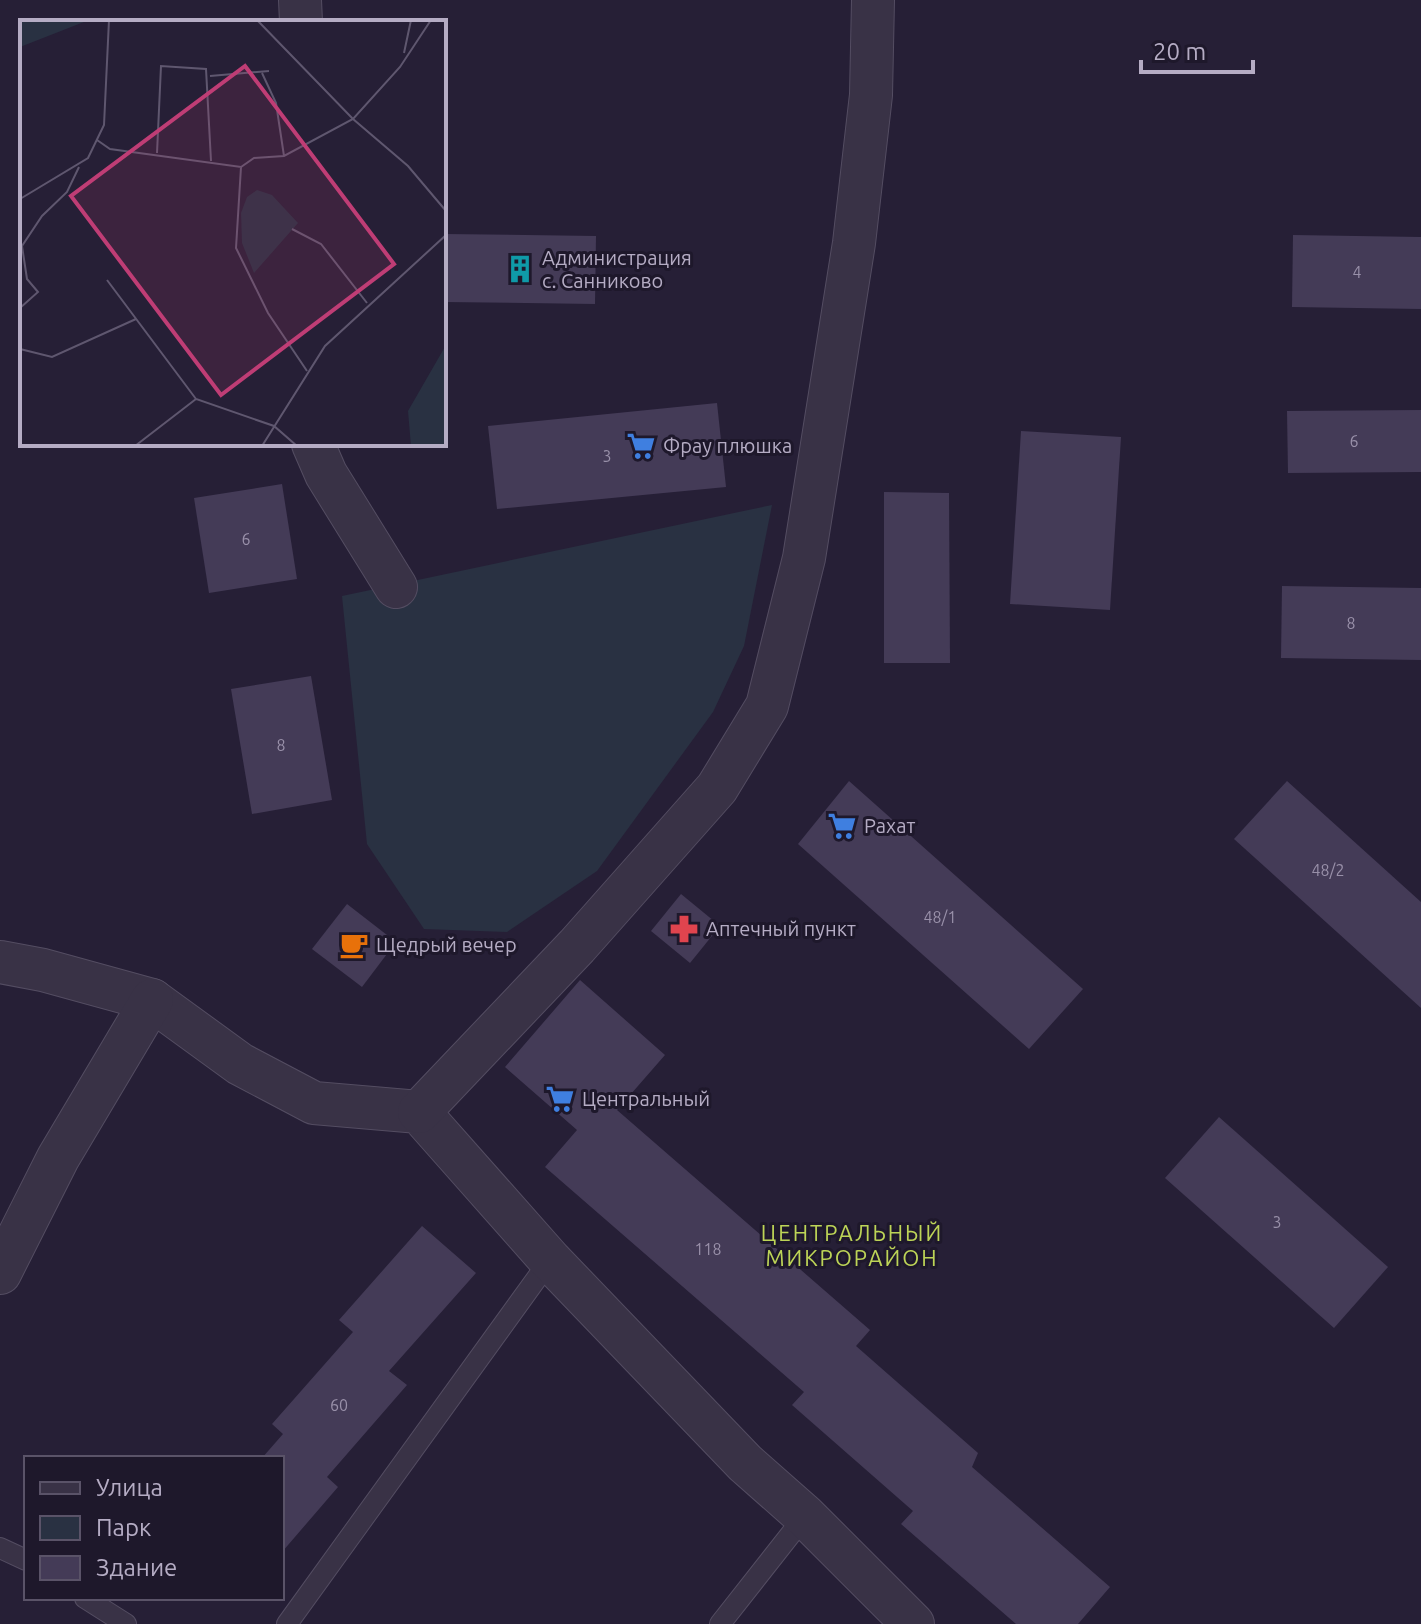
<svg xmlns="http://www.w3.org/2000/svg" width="1421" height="1624" font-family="Ubuntu,sans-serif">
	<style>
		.green { fill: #293142 }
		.building { fill: #443b57 }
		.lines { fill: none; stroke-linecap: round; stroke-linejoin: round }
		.service-casing { stroke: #544d62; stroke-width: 22 }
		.minor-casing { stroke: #544d62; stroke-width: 44 }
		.service { stroke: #393246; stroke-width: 20 }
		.minor { stroke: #393246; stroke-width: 42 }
		.labels { text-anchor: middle; stroke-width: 6; stroke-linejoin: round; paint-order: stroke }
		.number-label { font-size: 16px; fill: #9990a9 }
		.poi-label { font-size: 20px; fill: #b5acc4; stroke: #1e182b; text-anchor: start }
		.neighbourhood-label { font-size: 22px; letter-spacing: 2px; fill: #bdd457; stroke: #1e182b }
		.inset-road { fill: none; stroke: #5f576f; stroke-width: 2 }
		.view { fill: #bf3d75; fill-opacity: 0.15; stroke: #bf3d75; stroke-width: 4 }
		.inset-edge { fill: none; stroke: #b5acc4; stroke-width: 4 }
	</style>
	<rect width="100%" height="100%" fill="#261f36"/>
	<polygon class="green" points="772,505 744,646 713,712 597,871 507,932 424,929 367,844 342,596"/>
	<g class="building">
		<polygon points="444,234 596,236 595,304 444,302"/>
		<polygon points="1293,235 1421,237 1421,309 1292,307"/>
		<polygon points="717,403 726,487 497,509 488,426"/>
		<polygon points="1421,410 1421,472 1288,473 1287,411"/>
		<polygon points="1021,431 1121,437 1110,610 1010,604"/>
		<polygon points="282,484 297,579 209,593 194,498"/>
		<polygon points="884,492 949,493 950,663 884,663"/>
		<polygon points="1282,586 1421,588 1421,660 1281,658"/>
		<polygon points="311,676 332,800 252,814 231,689"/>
		<polygon points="849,781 1083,989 1029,1049 798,844"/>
		<polygon points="1287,781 1421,902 1421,1008 1234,839"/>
		<polygon points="681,894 720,926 690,963 651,931"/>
		<polygon points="347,904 396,942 362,987 312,949"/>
		<polygon points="580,980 665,1055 617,1110 870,1330 856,1346 978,1453 972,1467 1110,1587 1078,1624 1016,1624 901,1524 913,1511 792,1405 804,1392 545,1167 577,1130 505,1067"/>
		<polygon points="1219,1117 1388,1267 1334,1328 1165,1178"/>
		<polygon points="422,1226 476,1273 389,1371 407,1385 327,1477 338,1487 282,1552 282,1458 262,1458 283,1434 272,1424 353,1332 339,1320"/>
	</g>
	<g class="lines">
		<defs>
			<g id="service">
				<polyline points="0,1548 26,1560"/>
				<polyline points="85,1598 126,1624"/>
				<polyline points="287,1624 550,1260"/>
				<polyline points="720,1624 805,1516"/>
			</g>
			<g id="minor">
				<polyline points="300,0 301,22"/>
				<polyline points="313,444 326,474 396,587"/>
				<polyline points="0,962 43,970 152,1000 240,1064 314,1103 419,1112 550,1260 745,1463 805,1516 913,1624"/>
				<polyline points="419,1112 577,946 717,788 767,706 804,558 854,243 871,95 873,0"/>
				<polyline points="0,1273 58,1158 152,1000"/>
			</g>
		</defs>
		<use href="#service" class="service-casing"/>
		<use href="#minor" class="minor-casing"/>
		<use href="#service" class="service"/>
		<use href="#minor" class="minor"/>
	</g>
	<defs>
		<symbol id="building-bare" viewBox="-9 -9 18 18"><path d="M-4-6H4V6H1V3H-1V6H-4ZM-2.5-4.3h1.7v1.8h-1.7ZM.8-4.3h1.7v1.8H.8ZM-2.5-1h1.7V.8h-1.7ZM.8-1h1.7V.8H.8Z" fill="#0f9aa8" stroke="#1e182b" stroke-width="2.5" paint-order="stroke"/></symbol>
		<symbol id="supermarket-bare" viewBox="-9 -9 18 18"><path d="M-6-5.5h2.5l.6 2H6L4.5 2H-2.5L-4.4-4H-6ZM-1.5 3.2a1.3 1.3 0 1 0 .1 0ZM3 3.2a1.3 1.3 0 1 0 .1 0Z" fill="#3f7fe0" stroke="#1e182b" stroke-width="2.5" paint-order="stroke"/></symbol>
		<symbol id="pharmacy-bare" viewBox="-9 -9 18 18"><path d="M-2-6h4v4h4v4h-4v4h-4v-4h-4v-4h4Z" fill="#e0444e" stroke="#1e182b" stroke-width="2.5" paint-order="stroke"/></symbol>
		<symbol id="cafe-bare" viewBox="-9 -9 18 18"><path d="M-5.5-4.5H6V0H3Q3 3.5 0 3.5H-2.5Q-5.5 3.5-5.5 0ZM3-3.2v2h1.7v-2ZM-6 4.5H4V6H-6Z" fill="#e8710a" stroke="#1e182b" stroke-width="2.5" paint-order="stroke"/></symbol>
	</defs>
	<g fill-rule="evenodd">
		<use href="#building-bare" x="500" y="249" width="40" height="40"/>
		<use href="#supermarket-bare" x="621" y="426" width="40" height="40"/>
		<use href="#supermarket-bare" x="822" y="806" width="40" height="40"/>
		<use href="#pharmacy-bare" x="664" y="909" width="40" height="40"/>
		<use href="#cafe-bare" x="334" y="925" width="40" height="40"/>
		<use href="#supermarket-bare" x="540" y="1079" width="40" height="40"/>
	</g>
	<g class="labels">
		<g class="number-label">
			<text x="1357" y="278">4</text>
			<text x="1354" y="447">6</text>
			<text x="607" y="462">3</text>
			<text x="246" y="545">6</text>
			<text x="1351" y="629">8</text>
			<text x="281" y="751">8</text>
			<text x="1328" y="876">48/2</text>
			<text x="940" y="923">48/1</text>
			<text x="1277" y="1228">3</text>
			<text x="708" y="1255">118</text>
			<text x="339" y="1411">60</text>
		</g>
		<g class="poi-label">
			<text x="542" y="265">Администрация<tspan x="542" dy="23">с. Санниково</tspan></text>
			<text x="663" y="453">Фрау плюшка</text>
			<text x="864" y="833">Рахат</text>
			<text x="706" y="936">Аптечный пункт</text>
			<text x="376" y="952">Щедрый вечер</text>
			<text x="582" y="1106">Центральный</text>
		</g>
		<g class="neighbourhood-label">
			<text x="852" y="1241">ЦЕНТРАЛЬНЫЙ<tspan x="852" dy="25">МИКРОРАЙОН</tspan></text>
		</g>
	</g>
	<g transform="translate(20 20)">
		<rect width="426" height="426" fill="#261f36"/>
		<path d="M0,0H69L0,27ZM237,170L252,175L278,203L234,253L222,223L221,193L227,177ZM426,325V426H391L388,391Z" fill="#293142"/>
		<path class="inset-road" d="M237,0L333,99L388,146L426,191M384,33L391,0M242,53L256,83L264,136M190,56L249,51M77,120L90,129L221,147L234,138L264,136L333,99L380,47L411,0M137,133L141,46L186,49L191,141M221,147L216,228L248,293L287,351M0,179L68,138L84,105L89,0M272,209L301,224L347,283M87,260L176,379L254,406L277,426M0,288L18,272L7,259L2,226L22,196L47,172L59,147M0,329L32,337L116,299M115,426L176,379M242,426L305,326L426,215"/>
		<path class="view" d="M225,46L374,244L201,375L51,176Z"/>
		<rect width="426" height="426" class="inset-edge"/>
	</g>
	<rect x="24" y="1456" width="260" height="144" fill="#1e182b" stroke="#5a5368" stroke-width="2"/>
	<rect x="40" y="1482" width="40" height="12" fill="#393246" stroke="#5a5368" stroke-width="2"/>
	<text x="96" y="1496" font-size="24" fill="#b5acc4">Улица</text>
	<rect x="40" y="1516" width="40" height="24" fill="#293142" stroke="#5a5368" stroke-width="2"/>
	<text x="96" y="1536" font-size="24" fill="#b5acc4">Парк</text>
	<rect x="40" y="1556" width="40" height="24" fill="#443b57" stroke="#5a5368" stroke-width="2"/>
	<text x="96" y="1576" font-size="24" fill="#b5acc4">Здание</text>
	<path d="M1141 60v12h112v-12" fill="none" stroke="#b5acc4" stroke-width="4"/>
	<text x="1153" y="60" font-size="24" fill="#b5acc4" stroke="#1e182b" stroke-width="6" paint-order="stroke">20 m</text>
</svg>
